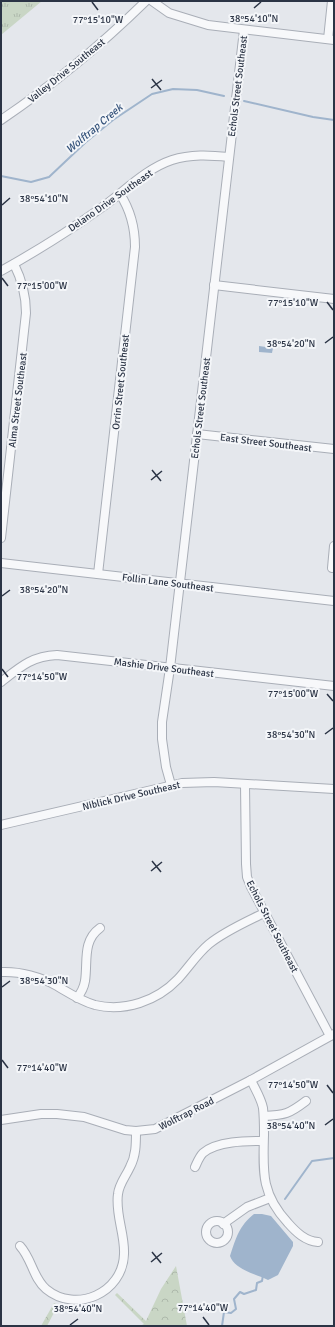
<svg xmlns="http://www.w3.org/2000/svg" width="335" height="1327" font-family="Signika,sans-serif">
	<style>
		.grass { fill: url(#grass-tufts) }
		.forest { fill: url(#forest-crowns) }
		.water { fill: #9fb4cc }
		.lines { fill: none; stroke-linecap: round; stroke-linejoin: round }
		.stream { stroke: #9fb4cc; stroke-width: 2 }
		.minor-casing { stroke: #a9aeb7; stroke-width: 10 }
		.minor { stroke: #f7f8fa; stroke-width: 8 }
		.ticks { fill: none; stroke: #2b3445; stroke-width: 1.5 }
		.labels { text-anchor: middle; stroke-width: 4; stroke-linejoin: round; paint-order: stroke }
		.street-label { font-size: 10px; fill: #2b3445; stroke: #f4f6f9 }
		.water-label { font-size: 11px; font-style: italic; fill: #34527a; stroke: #f4f6f9 }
		.ticks-label { font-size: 10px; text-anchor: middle; fill: #2b3445; stroke: #f4f6f9; stroke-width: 4; stroke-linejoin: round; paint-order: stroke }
	</style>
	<defs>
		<pattern id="grass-tufts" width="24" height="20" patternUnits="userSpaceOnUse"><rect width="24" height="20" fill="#c9d6c5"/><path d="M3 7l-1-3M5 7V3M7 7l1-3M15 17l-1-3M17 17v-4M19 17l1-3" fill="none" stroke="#adb8ab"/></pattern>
		<pattern id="forest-crowns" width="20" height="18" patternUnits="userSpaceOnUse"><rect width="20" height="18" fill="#c9d6c5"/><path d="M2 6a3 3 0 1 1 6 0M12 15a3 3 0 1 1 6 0" fill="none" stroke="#adb8ab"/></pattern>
	</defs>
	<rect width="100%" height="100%" fill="#e4e7ec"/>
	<polygon class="grass" points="1,1 42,1 1,35"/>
	<g class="forest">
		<polygon points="176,1266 187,1326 140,1326 144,1324 115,1295 117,1293 146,1321 161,1289"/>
		<polygon points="54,1303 58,1305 47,1326 41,1326"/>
	</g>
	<g class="water">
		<polygon points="259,346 273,348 272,353 259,352"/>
		<path d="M254,1214H262L271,1216L293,1242V1246L278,1275L268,1280C256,1274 235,1270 230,1256C236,1238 239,1226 254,1214Z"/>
	</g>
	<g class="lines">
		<g class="stream">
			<polyline points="244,101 313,117 334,120"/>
			<polyline points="1,176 31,182 49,177 86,142 113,120 152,94 173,89 197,90 224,96"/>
			<polyline points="285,1199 312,1161 334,1158"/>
			<polyline points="222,1326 224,1312 231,1313 236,1309 234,1299 240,1292 244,1294 256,1290 257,1283 262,1281 263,1275"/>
		</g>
		<defs>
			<g id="minor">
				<polyline points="152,1 169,13 208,25 334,40"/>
				<polyline points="328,39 332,1"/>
				<path d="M1,120C53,85 101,45 146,1"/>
				<path d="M1,271C35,252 69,231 101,208C124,192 145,169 172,160C191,154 209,155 229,157"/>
				<polyline points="214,285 334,299"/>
				<polyline points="197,434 334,449"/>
				<path d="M1,538L26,313C26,295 22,280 14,264"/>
				<polyline points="1,563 334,601"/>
				<polyline points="332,568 334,546"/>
				<path d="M98,574L135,247C135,227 131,211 120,194"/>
				<path d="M1,682C20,667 32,656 57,655L334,686"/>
				<polyline points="245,784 246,864 247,877 251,887 330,1036"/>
				<polyline points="171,785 166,767 162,739 162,722 170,668 244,30"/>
				<polyline points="1,825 182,783 214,782 334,789"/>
				<path d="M1,972C20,971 41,977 57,986C69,993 81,1001 95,1005C125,1012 157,1001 178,979C189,967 197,954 209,944C225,931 246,922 264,913"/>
				<path d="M77,998C81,993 84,987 85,981C88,962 82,941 100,928"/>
				<path d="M251,1080C255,1089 261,1098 263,1108C264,1117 264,1126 264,1135C263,1172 261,1194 288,1223C296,1232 305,1241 318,1242"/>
				<path d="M264,1116C285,1115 289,1114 306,1101"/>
				<polyline points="1,1120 41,1114 57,1114 84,1117 125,1130 136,1131 155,1129 251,1080 334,1034"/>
				<path d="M195,1167C197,1163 199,1157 203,1153C217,1141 246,1141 263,1141"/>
				<circle cx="217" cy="1232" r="11"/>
				<polyline points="223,1224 247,1207 270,1198"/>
				<path d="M20,1246C32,1259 33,1278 46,1289C76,1314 123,1293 124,1254C125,1234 115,1214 118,1194C119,1184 126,1176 130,1167C136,1156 136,1144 136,1131"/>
			</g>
		</defs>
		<use href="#minor" class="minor-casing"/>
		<use href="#minor" class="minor"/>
	</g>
	<path class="ticks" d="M92,2L98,10M254,8L261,2M152,79L161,90M151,88L162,80M2,205L10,198M2,278L8,286M327,302L333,310M325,343L333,337M152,470L161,481M151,480L162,471M2,596L10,590M2,669L8,677M327,694L333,701M325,734L333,728M152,861L161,872M151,871L162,862M2,987L10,981M2,1060L8,1068M327,1085L333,1093M325,1125L333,1119M152,1252L161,1263M151,1262L162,1253M203,1317L209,1325M70,1325L78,1319"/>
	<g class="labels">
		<g class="street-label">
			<text transform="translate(66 70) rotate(-39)" y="4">Valley Drive Southeast</text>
			<text transform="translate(237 86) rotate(-83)" y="4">Echols Street Southeast</text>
			<text transform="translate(110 200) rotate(-35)" y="4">Delano Drive Southeast</text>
			<text transform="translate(120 382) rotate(-84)" y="4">Orrin Street Southeast</text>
			<text transform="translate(17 400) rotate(-83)" y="4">Alma Street Southeast</text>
			<text transform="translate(200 408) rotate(-83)" y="4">Echols Street Southeast</text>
			<text transform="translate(266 442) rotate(7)" y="4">East Street Southeast</text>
			<text transform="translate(168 582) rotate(7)" y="4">Follin Lane Southeast</text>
			<text transform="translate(164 667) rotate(7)" y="4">Mashie Drive Southeast</text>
			<text transform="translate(131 795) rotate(-13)" y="4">Niblick Drive Southeast</text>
			<text transform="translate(273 926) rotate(63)" y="4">Echols Street Southeast</text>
			<text transform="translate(186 1113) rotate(-27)" y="4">Wolftrap Road</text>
		</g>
		<g class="water-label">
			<text transform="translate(94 128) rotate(-40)" y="4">Wolftrap Creek</text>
		</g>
	</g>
	<g class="ticks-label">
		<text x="254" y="22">38°54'10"N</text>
		<text x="98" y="23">77°15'10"W</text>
		<text x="44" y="202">38°54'10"N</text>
		<text x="42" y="289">77°15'00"W</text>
		<text x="293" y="306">77°15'10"W</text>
		<text x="291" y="347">38°54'20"N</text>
		<text x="44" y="593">38°54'20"N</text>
		<text x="42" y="680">77°14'50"W</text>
		<text x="293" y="697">77°15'00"W</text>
		<text x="291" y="738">38°54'30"N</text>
		<text x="44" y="984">38°54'30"N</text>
		<text x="42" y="1071">77°14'40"W</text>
		<text x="293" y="1088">77°14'50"W</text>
		<text x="291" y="1129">38°54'40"N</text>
		<text x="203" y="1311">77°14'40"W</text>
		<text x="78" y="1312">38°54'40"N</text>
	</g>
	<rect width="335" height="1327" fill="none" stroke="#2b3445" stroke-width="4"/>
</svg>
